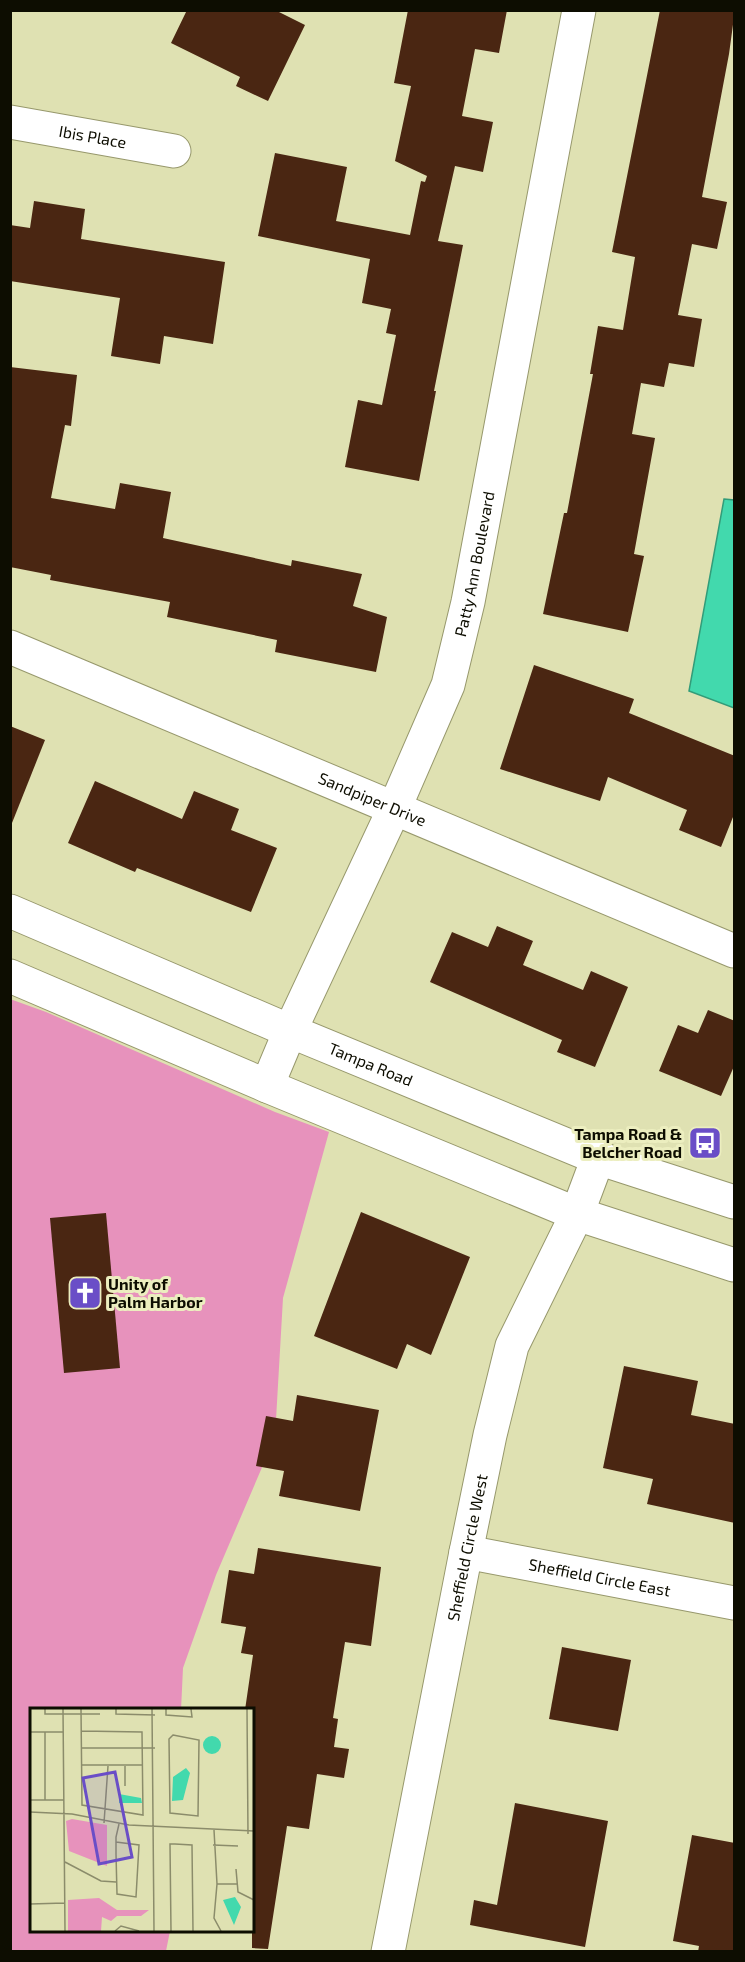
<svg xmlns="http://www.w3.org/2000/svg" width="745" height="1962" font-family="'Exo 2',sans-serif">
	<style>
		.green { fill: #e792bc }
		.water { fill: #42d9ad; stroke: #329c79; stroke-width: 1.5 }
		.building { fill: #4a2612 }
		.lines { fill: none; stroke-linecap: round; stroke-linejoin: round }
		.minor-casing { stroke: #97986c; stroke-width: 35 }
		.major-casing { stroke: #97986c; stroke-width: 35 }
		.minor { stroke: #fff; stroke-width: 33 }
		.major { stroke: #fff; stroke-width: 33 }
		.labels { text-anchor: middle; stroke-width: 6; stroke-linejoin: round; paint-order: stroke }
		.street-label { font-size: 16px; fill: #0d0d01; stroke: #eceebf }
		.poi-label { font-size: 16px; font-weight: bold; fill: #0d0d01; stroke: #eceebf; text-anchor: end }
		.inset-road { fill: none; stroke: #8b8c6b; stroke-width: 1.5 }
		.view { fill: #6a4ec7; fill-opacity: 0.15; stroke: #6a4ec7; stroke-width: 3 }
		.inset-edge { fill: none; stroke: #0d0d01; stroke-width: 3 }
	</style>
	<rect width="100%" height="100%" fill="#dfe1b2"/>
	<polygon class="green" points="10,999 46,1012 275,1112 329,1132 283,1298 275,1437 216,1575 183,1668 181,1710 32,1710 32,1930 170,1931 166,1951 11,1951"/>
	<polygon class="water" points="724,499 734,500 734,708 689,691"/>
	<g class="building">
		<polygon points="187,10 275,10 305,25 268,101 236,86 240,77 171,43"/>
		<polygon points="408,10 507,10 499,53 475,49 462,116 493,122 483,172 455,166 438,241 463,245 434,391 436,391 419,481 345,467 358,400 382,405 396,335 386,333 391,309 362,303 370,259 258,236 275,153 347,167 336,221 410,235 421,181 425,182 427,176 395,161 411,86 394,83"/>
		<polygon points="660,10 735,10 729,54 702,197 727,202 717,249 692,244 678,315 702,319 694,367 669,363 664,387 641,383 632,434 655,438 634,554 644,556 628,632 543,614 564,513 567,513 593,374 590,374 598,326 623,330 635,257 612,252"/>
		<polygon points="34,201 85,209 81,239 225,262 213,344 164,336 160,364 111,356 120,298 10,281 10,225 30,228"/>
		<polygon points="10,367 77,375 71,426 65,425 51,498 115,509 120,483 171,492 163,538 291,566 292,560 362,574 353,606 387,617 376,672 275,652 277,640 167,617 170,602 50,580 51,575 10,567"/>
		<polygon points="534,665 634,699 629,713 735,756 735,812 721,847 679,830 687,810 608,777 600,801 500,769"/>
		<polygon points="10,726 45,740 12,823 10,822"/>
		<polygon points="95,781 182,819 194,791 239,809 231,830 277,848 251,912 137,868 135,872 68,843"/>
		<polygon points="497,926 533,941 523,965 583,990 591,971 628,987 595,1067 557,1052 562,1040 430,982 452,932 488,947"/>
		<polygon points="708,1010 735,1021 735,1064 721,1096 659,1071 678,1025 698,1033"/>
		<polygon points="361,1212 470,1257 431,1355 407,1344 397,1369 314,1336"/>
		<polygon points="106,1213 120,1368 64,1373 50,1218"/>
		<polygon points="624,1366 698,1381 691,1415 735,1424 735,1523 647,1504 653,1479 603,1468"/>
		<polygon points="297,1395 379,1410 360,1511 279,1496 284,1471 256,1466 266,1416 293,1421"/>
		<polygon points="258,1548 381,1567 371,1646 345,1642 333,1718 338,1719 334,1747 349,1749 344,1778 317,1774 309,1829 287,1826 268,1949 252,1948 252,1710 245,1710 253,1655 241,1653 246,1627 221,1623 229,1570 254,1574"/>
		<polygon points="562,1647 631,1660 618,1731 549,1719"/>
		<polygon points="515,1803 608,1821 585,1947 470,1925 474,1900 497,1905"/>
		<polygon points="692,1835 735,1843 735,1952 698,1952 699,1946 673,1941"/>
	</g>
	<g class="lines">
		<defs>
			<g id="minor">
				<path id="s1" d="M10,122L174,151"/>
				<path id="s2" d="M10,647L734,951"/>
				<path id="s3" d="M267,1086L290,1031L395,807L448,685L468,602L579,10"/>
				<path id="s4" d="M466,1552L734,1603"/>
				<path id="s5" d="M388,1952L466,1552L490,1435L512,1346L577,1214L598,1158"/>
			</g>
			<g id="major">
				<path id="s6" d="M10,911L290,1031L598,1158L734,1202"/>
				<polyline points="10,976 267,1086 577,1214 734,1265"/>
			</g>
		</defs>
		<use href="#minor" class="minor-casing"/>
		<use href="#major" class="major-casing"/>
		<use href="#minor" class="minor"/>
		<use href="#major" class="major"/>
	</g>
	<defs>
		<symbol id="bus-square" viewBox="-11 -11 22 22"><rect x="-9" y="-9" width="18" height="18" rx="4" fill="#6a4ec7" stroke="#eceebf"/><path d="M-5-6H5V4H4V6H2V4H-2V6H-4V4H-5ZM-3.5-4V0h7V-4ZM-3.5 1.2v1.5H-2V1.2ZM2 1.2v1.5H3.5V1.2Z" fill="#fff"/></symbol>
		<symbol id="church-square" viewBox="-11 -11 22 22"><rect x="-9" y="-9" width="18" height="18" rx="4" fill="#6a4ec7" stroke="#eceebf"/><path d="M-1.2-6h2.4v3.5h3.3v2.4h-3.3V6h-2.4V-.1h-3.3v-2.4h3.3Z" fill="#fff"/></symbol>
	</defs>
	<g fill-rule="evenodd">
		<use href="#bus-square" x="686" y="1124" width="38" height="38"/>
		<use href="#church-square" x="66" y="1274" width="38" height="38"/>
	</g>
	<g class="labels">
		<g class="street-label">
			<text dy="6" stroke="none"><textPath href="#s1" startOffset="84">Ibis Place</textPath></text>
			<text dy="6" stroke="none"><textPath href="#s3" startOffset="564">Patty Ann Boulevard</textPath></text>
			<text dy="6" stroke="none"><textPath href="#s2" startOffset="393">Sandpiper Drive</textPath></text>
			<text dy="6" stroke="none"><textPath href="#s6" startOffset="392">Tampa Road</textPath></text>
			<text dy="6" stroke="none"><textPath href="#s5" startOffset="412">Sheffield Circle West</textPath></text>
			<text dy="6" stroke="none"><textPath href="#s4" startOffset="136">Sheffield Circle East</textPath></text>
		</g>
		<g class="poi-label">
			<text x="682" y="1140">Tampa Road &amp;<tspan x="682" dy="18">Belcher Road</tspan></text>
			<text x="108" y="1290" text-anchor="start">Unity of<tspan x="108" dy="18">Palm Harbor</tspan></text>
		</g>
	</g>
	<g transform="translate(30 1708)">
		<rect width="224" height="224" fill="#dfe1b2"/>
		<path d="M42,111L77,117V158L39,143L36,113ZM69,190L87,202H119L111,208H87L81,213L72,209L71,223H38V192Z" fill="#e792bc"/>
		<path d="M173 37a9 9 0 1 1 18 0a9 9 0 1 1-18 0ZM156,60L160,65L153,92L142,93L143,69ZM89,86L111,90L112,95H89ZM205,189L211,199L204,217L193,192Z" fill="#42d9ad"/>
		<path class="inset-road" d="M15,1V6H70M33,1L35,223M51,1L52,97L113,107L112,24L51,23M86,1V6L125,7M122,1L124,223M136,1V7L162,9L161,1M217,1L218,126M0,24H33M15,24V92M143,27L169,32L168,108L140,105L139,31ZM51,40H125M52,57H112M95,58V78M0,92H34M0,104L42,106L99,117L224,123M74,115L78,58M184,122L187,176L184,210L191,223M86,134L109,137L106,189L87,186L86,146V129L89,116M183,137L208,138M35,154L71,173L86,174M206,161L208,184L224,192M187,176H207M0,196L35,195M85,223L91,218L109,223M141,223L140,136H145L162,137L163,223"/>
		<path class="view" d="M85,64L102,149L69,156L53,70Z"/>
		<rect width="224" height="224" class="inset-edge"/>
	</g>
	<rect width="745" height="1962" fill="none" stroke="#0d0d01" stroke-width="24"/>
</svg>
